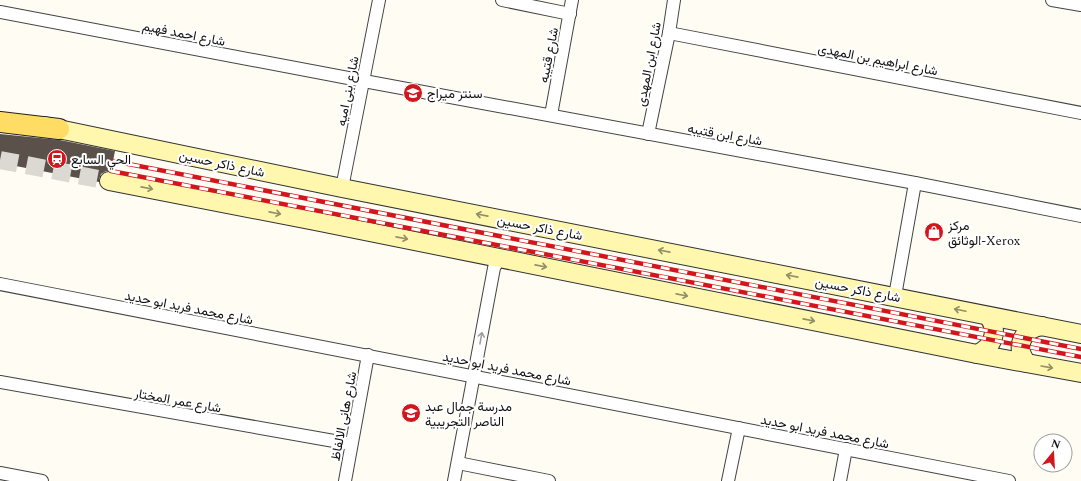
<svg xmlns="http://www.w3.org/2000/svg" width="1081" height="481" font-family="Spectral,Vazirmatn,serif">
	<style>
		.building { fill: #5a514b }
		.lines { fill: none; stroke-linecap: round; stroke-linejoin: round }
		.secondary-tunnel { stroke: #dbd9d1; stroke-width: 18; stroke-dasharray: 18 9; stroke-linecap: butt }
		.street-casing { stroke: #434343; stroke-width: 14 }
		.secondary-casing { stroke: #323232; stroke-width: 20 }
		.primary-casing { stroke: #212121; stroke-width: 22 }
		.street { stroke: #fff; stroke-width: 12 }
		.secondary { stroke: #fff7ae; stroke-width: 18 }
		.primary { stroke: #ffdc63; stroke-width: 20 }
		.rail-casing { stroke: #d1171d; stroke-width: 4.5 }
		.rail { stroke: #fff; stroke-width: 3; stroke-dasharray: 9; stroke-linecap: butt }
		.oneway { stroke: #938f67 }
		.oneway2 { stroke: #9f9f9f }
		.labels { text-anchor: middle; stroke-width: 4; stroke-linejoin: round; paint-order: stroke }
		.street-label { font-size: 13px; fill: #101010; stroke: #fff }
		.poi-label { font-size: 13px; fill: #101010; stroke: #fff; text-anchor: start }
	</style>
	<rect width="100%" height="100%" fill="#fffdf3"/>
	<polygon class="building" points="0,134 60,140 115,151 111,171 106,171 101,174 99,179 99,182 0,163"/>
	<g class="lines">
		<polyline class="secondary-tunnel" points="0,160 109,181"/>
		<defs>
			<g id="street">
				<polyline points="502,0 570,14"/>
				<polyline points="1052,0 1081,5"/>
				<polyline points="0,12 364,81 915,183 1081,216"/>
				<polyline points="669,33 1081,113"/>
				<polyline points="551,115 572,0"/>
				<polyline points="648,134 669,33 674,0"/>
				<polyline points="342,188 379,0"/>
				<polyline points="0,284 1009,481"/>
				<polyline points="895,296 915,183"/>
				<polyline points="0,382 351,444"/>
				<polyline points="458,463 549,481"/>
				<polyline points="0,473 42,481"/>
				<polyline points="345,481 368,355"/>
				<polyline points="454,481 494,268 497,262 503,258"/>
				<polyline points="728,481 739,428"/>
				<polyline points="840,481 846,449"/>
			</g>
			<g id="secondary">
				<polyline points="44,126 342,188 1081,334"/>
				<polyline points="109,181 315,221 977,354 1081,373"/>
				<path d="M977,354C994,347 999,330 988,316"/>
				<path d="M1027,363C1014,347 1022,329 1042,326"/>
			</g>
			<polyline id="primary" points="0,122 59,129"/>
		</defs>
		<use href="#street" class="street-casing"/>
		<use href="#secondary" class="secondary-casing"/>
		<use href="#primary" class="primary-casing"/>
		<use href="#street" class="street"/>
		<use href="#secondary" class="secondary"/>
		<use href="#primary" class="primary"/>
		<defs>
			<g id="rail">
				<polyline points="113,161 1081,349"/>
				<polyline points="111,171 1081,357"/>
			</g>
		</defs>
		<use href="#rail" class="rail-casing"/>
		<use href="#rail" class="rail"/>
	</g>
	<defs><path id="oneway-shaft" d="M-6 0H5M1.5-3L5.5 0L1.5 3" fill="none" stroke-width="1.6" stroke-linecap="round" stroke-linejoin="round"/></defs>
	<g class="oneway">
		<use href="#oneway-shaft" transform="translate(147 188) rotate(11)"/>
		<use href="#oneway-shaft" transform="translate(275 213) rotate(11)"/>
		<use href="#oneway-shaft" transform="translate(482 215) rotate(-169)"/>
		<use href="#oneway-shaft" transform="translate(402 238) rotate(11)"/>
		<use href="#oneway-shaft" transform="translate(664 251) rotate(-169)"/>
		<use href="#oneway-shaft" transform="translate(541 266) rotate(11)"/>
		<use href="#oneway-shaft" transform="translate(792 276) rotate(-169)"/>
		<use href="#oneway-shaft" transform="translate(682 295) rotate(11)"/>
		<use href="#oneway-shaft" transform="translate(960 310) rotate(-168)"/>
		<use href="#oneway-shaft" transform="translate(809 320) rotate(11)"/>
		<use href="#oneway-shaft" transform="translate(1047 367) rotate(10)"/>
	</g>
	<use class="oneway2" href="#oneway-shaft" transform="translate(481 338) rotate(-80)"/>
	<defs>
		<symbol id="school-disc" viewBox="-11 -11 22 22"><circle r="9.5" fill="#d1171d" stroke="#fff"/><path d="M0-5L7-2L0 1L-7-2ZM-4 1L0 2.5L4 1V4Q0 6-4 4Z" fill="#fff"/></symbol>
		<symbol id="station-disc" viewBox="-11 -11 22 22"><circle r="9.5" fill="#d1171d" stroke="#fff"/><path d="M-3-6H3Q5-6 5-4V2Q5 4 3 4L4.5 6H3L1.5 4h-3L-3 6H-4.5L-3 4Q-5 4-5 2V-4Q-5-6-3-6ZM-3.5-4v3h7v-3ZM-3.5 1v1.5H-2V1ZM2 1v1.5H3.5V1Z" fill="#fff"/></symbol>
		<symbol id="shop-disc" viewBox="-11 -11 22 22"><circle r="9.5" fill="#d1171d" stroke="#fff"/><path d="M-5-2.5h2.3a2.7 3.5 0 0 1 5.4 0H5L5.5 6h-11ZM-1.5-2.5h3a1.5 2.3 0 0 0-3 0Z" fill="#fff"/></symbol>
	</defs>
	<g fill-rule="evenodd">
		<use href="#school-disc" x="402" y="82" width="22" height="22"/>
		<use href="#station-disc" x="46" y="148" width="22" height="22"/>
		<use href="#shop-disc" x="923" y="221" width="22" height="22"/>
		<use href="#school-disc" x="400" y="402" width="22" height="22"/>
	</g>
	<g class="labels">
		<g class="street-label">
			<text transform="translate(184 33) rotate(11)" y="5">شارع احمد فهيم</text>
			<text transform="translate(548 55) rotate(-79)" y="5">شارع قتيبه</text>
			<text transform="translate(878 59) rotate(11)" y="5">شارع ابراهيم بن المهدى</text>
			<text transform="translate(648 64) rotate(-79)" y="5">شارع ابن المهدى</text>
			<text transform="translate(347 91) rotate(-79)" y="5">شارع بنى اميه</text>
			<text transform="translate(725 134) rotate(10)" y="5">شارع ابن قتيبه</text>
			<text transform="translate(222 163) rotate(12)" y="5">شارع ذاكر حسين</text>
			<text transform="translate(540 227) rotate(11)" y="5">شارع ذاكر حسين</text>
			<text transform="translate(858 289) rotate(11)" y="5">شارع ذاكر حسين</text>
			<text transform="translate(189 307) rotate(11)" y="5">شارع محمد فريد ابو حديد</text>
			<text transform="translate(507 368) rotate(11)" y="5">شارع محمد فريد ابو حديد</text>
			<text transform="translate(178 400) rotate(10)" y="5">شارع عمر المختار</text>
			<text transform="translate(343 416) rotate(-79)" y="5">شارع هانى الالفاظ</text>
			<text transform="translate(825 431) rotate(11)" y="5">شارع محمد فريد ابو حديد</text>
		</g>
		<g class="poi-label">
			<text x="427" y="98">سنتر ميراج</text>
			<text x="71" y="164">الحي السابع</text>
			<text x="948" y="230">مركز<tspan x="948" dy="15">الوثائق-Xerox</tspan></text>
			<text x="425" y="411">مدرسة جمال عبد<tspan x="425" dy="15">الناصر التجريبية</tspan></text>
		</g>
	</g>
	<g transform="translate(1053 453) rotate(18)"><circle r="19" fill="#ffffff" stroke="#9f9f9f"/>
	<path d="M0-3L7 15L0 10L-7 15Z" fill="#d1171d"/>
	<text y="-6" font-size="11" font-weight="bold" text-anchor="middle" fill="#101010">N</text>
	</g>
</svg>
